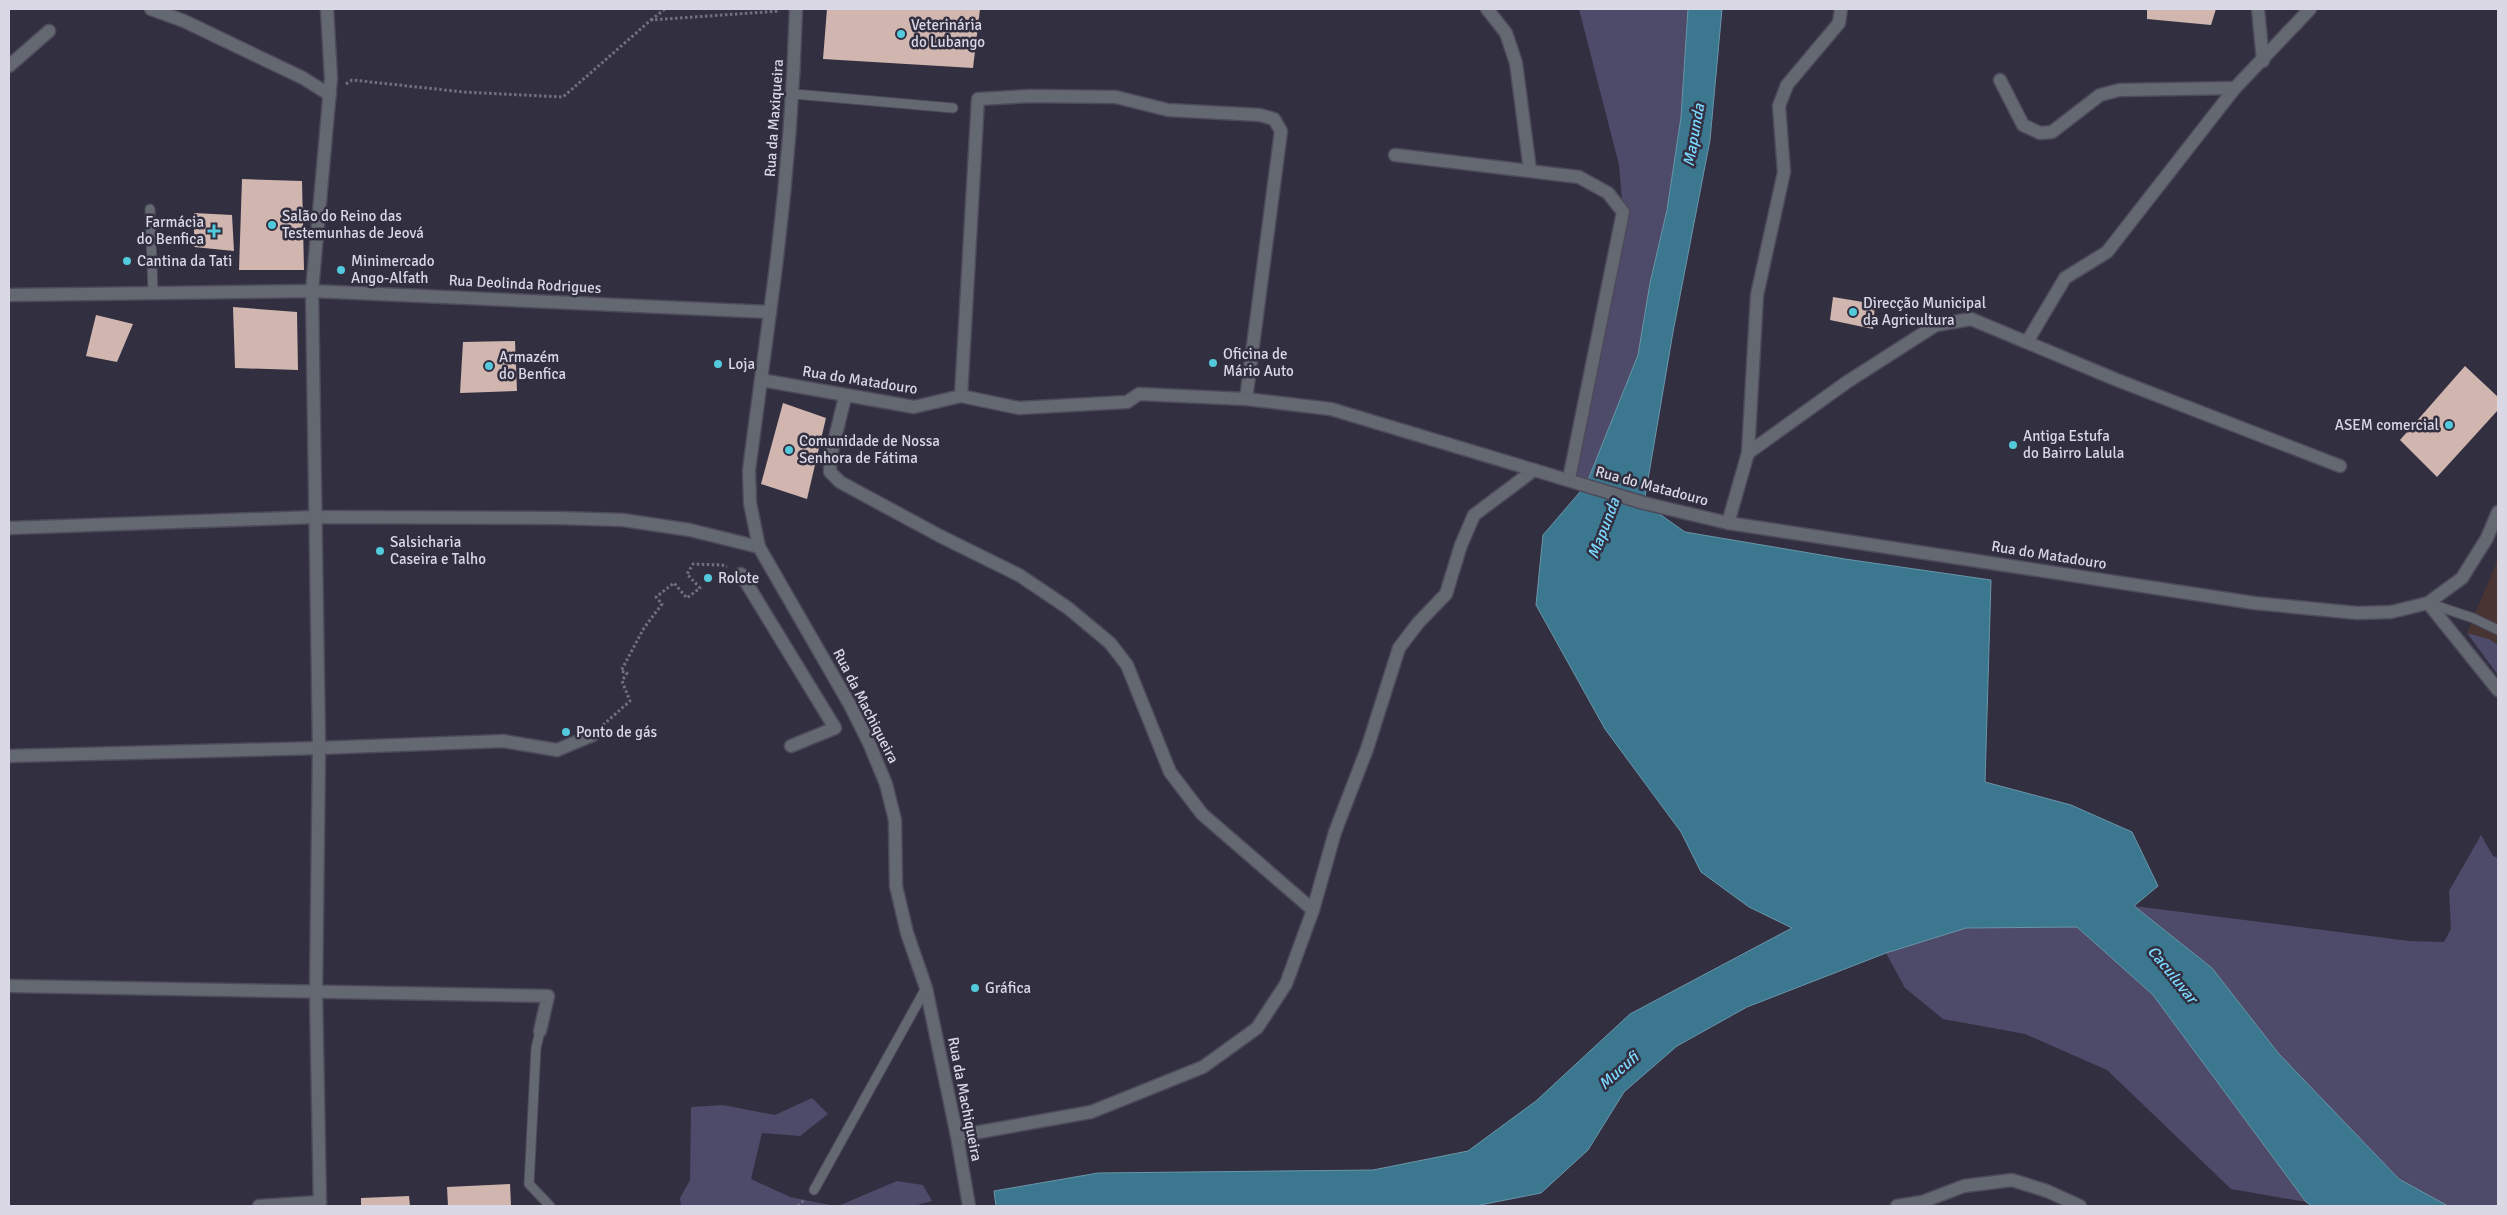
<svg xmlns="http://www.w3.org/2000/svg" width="2507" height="1215" font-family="Signika,sans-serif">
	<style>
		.industrial { fill: #483433 }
		.green { fill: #4e4a69 }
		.water { fill: #3b7890; stroke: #6a95a9 }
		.building { fill: #d0b6af }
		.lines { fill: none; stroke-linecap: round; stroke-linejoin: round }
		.service-casing { stroke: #4d4a5b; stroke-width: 11 }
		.pedestrian-casing { stroke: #4d4a5b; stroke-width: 15 }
		.minor-casing { stroke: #4d4a5b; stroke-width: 15 }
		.tertiary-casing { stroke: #4d4a5b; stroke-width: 15 }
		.path { stroke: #727080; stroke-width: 3; stroke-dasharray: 2.5 2.5; stroke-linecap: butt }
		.service { stroke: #646870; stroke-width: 9 }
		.pedestrian { stroke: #646870; stroke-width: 12 }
		.minor { stroke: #646870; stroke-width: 12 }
		.tertiary { stroke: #646870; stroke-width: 12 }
		.poi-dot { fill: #53cadc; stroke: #322f41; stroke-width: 2 }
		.labels { text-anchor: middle; stroke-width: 5; stroke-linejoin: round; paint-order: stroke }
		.poi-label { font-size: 15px; fill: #d9d8e4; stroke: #322f41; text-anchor: start }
		.street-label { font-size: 15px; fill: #d9d8e4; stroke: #322f41 }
		.water-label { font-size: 16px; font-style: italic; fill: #7cd9ff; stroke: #322f41 }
	</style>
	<rect width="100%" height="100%" fill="#322f41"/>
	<polygon class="industrial" points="2498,559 2498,645 2489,639 2467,633"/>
	<g class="green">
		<polygon points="1579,9 1688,9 1681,117 1667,210 1650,283 1638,355 1586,486 1569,479 1623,212 1619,165"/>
		<polygon points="2467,633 2489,639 2498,645 2498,675"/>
		<polygon points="2481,835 2493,856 2498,858 2498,1206 2448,1206 2399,1179 2279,1054 2212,968 2134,906 2409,941 2444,942 2451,929 2449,891"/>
		<polygon points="2077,927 2153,995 2306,1202 2231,1189 2107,1070 2025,1034 1943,1019 1905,988 1886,953 1966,928"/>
		<polygon points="812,1098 828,1114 800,1136 762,1133 751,1179 790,1197 835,1206 681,1206 680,1198 690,1180 691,1107 723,1105 775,1115"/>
		<polygon points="897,1181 923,1185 932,1201 914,1206 838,1206"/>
	</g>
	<polygon class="water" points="1688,9 1722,9 1710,140 1673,332 1644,503 1685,532 1845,559 1991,580 1985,782 2071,805 2132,832 2158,886 2134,906 2212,968 2279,1054 2399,1179 2448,1206 2312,1206 2306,1202 2153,995 2077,927 1966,928 1886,953 1747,1007 1677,1046 1624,1092 1588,1150 1541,1193 1475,1206 996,1206 994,1191 1098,1173 1373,1170 1468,1151 1536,1101 1630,1014 1792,928 1749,907 1701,872 1681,832 1605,729 1536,605 1543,535 1586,485 1638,355 1650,283 1667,210 1681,117"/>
	<g class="building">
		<polygon points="827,9 980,9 973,68 823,59"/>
		<polygon points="2147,9 2216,9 2211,25 2147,19"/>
		<polygon points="242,179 302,181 304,270 239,270"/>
		<polygon points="194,213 232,215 234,251 194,247"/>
		<polygon points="1833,297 1875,304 1873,329 1830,320"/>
		<polygon points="233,307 297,312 298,370 235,368"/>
		<polygon points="96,315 133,324 117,362 86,356"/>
		<polygon points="515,341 517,391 460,393 463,342"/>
		<polygon points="2465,366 2498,397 2498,410 2437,477 2400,440"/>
		<polygon points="783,403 826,418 807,499 761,484"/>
		<polygon points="510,1184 511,1206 448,1206 447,1187"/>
		<polygon points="409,1196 410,1206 361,1206 361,1198"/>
	</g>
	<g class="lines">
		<defs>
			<g id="service">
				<polyline points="794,94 953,108"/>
				<polyline points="150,209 153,292"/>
				<polyline points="2428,603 2473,618 2498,630"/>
				<polyline points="540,1031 536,1048 529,1184 550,1206"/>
				<polyline points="814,1190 926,988"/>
			</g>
			<g id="pedestrian">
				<polyline points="741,574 835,728 791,746"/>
				<polyline points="557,750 593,735"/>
			</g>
			<g id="minor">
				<polyline points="151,9 184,21 303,78 330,95"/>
				<polyline points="1487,9 1506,33 1516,63 1530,170"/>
				<polyline points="2258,9 2263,61"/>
				<polyline points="9,66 49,31"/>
				<polyline points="2000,80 2023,125 2040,133 2052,132 2100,95 2119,90 2235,88"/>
				<polyline points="1395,155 1579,177 1608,193 1623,212 1569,479"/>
				<path d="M770,312C784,211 793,111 796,9"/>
				<polyline points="2027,342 2065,278 2107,252 2235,88 2310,9"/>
				<polyline points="961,396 978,99 1031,96 1116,97 1168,110 1260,115 1274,119 1281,131 1246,399"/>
				<polyline points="845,397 830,459 830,472 840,482 940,536 1019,575 1068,608 1110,643 1127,665 1170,772 1202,814 1313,910"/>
				<polyline points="1748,453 1847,382 1936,325 1971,319 2117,380 2340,466"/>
				<polyline points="1728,523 1748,453 1757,295 1784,172 1779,106 1787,85 1839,23 1841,9"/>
				<polyline points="9,528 315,517 559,518 623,520 690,530 759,547"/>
				<polyline points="2428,603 2498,690"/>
				<polyline points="9,756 319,748 503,741 557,750"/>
				<polyline points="9,986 548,996 540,1031"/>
				<polyline points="957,1136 1091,1112 1203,1067 1257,1028 1286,984 1313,910 1335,832 1367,749 1399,648 1418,623 1446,594 1461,545 1474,515 1534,470"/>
				<polyline points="259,1206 320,1202"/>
				<polyline points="320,1206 316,993 319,748 312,291 331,78 327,9"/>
				<polyline points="1897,1206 1922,1202 1964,1186 2012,1180 2047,1191 2080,1206"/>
			</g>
			<g id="tertiary">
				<polyline points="9,295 312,291 770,312 749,470 750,503 759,547 850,705 869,743 886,784 895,820 896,886 907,933 926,988 957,1136 969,1206"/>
				<polyline points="761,380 914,407 961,396 1019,408 1127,402 1139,394 1246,399 1331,409 1644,503 1728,523 2254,603 2357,613 2391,612 2428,603 2462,578 2487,538 2498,512"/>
			</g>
		</defs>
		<use href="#service" class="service-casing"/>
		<use href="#pedestrian" class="pedestrian-casing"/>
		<use href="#minor" class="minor-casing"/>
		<use href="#tertiary" class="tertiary-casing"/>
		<g class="path">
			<polyline points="651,20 665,9"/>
			<polyline points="346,84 352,80 464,92 563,97 651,20 780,11"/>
			<polyline points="603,725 630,701 622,681 627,673 621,671 644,628 662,604 656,597 674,583 687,598 700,588 687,574 693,564 722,565 727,567"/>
			<polyline points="798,1206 804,1200"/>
		</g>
		<use href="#service" class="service"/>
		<use href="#pedestrian" class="pedestrian"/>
		<use href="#minor" class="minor"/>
		<use href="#tertiary" class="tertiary"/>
	</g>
	<g class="poi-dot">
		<circle cx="901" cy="34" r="5"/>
		<circle cx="272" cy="225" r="5"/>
		<path d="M211.5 223.5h5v5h5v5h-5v5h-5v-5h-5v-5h5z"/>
		<circle cx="127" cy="261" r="5"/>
		<circle cx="341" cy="270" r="5"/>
		<circle cx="1853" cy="312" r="5"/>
		<circle cx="1213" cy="363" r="5"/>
		<circle cx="718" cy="364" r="5"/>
		<circle cx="489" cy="366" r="5"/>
		<circle cx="2449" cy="425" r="5"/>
		<circle cx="2013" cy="445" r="5"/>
		<circle cx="789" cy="450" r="5"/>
		<circle cx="380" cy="551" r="5"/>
		<circle cx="708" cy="578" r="5"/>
		<circle cx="566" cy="732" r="5"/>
		<circle cx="975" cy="988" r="5"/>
	</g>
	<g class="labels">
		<g class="poi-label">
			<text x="911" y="30">Veterinária<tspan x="911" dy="17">do Lubango</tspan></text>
			<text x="282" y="221">Salão do Reino das<tspan x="282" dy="17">Testemunhas de Jeová</tspan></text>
			<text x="204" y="227" text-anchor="end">Farmácia<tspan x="204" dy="17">do Benfica</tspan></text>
			<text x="137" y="266">Cantina da Tati</text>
			<text x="351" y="266">Minimercado<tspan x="351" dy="17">Ango-Alfath</tspan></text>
			<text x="1863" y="308">Direcção Municipal<tspan x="1863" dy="17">da Agricultura</tspan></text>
			<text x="1223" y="359">Oficina de<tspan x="1223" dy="17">Mário Auto</tspan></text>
			<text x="499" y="362">Armazém<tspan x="499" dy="17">do Benfica</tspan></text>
			<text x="728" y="369">Loja</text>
			<text x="2439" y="430" text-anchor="end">ASEM comercial</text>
			<text x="2023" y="441">Antiga Estufa<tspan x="2023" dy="17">do Bairro Lalula</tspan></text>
			<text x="799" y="446">Comunidade de Nossa<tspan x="799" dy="17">Senhora de Fátima</tspan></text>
			<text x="390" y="547">Salsicharia<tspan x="390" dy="17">Caseira e Talho</tspan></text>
			<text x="718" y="583">Rolote</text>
			<text x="576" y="737">Ponto de gás</text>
			<text x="985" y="993">Gráfica</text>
		</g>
		<g class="street-label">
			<text transform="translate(774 118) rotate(-86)" y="5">Rua da Maxiqueira</text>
			<text transform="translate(525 284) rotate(3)" y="5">Rua Deolinda Rodrigues</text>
			<text transform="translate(860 380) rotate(9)" y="5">Rua do Matadouro</text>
			<text transform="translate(1652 486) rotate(15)" y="5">Rua do Matadouro</text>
			<text transform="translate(2049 555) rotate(9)" y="5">Rua do Matadouro</text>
			<text transform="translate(866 706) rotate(63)" y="5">Rua da Machiqueira</text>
			<text transform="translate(965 1099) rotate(79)" y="5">Rua da Machiqueira</text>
		</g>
		<g class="water-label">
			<text transform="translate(1693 135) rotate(-80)" y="6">Mapunda</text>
			<text transform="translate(1603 528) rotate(-69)" y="6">Mapunda</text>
			<text transform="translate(2173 974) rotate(51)" y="6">Caculuvar</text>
			<text transform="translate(1618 1070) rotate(-42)" y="6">Mucufi</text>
		</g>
	</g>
	<rect width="2507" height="1215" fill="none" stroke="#d9d8e4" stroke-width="20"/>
</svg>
